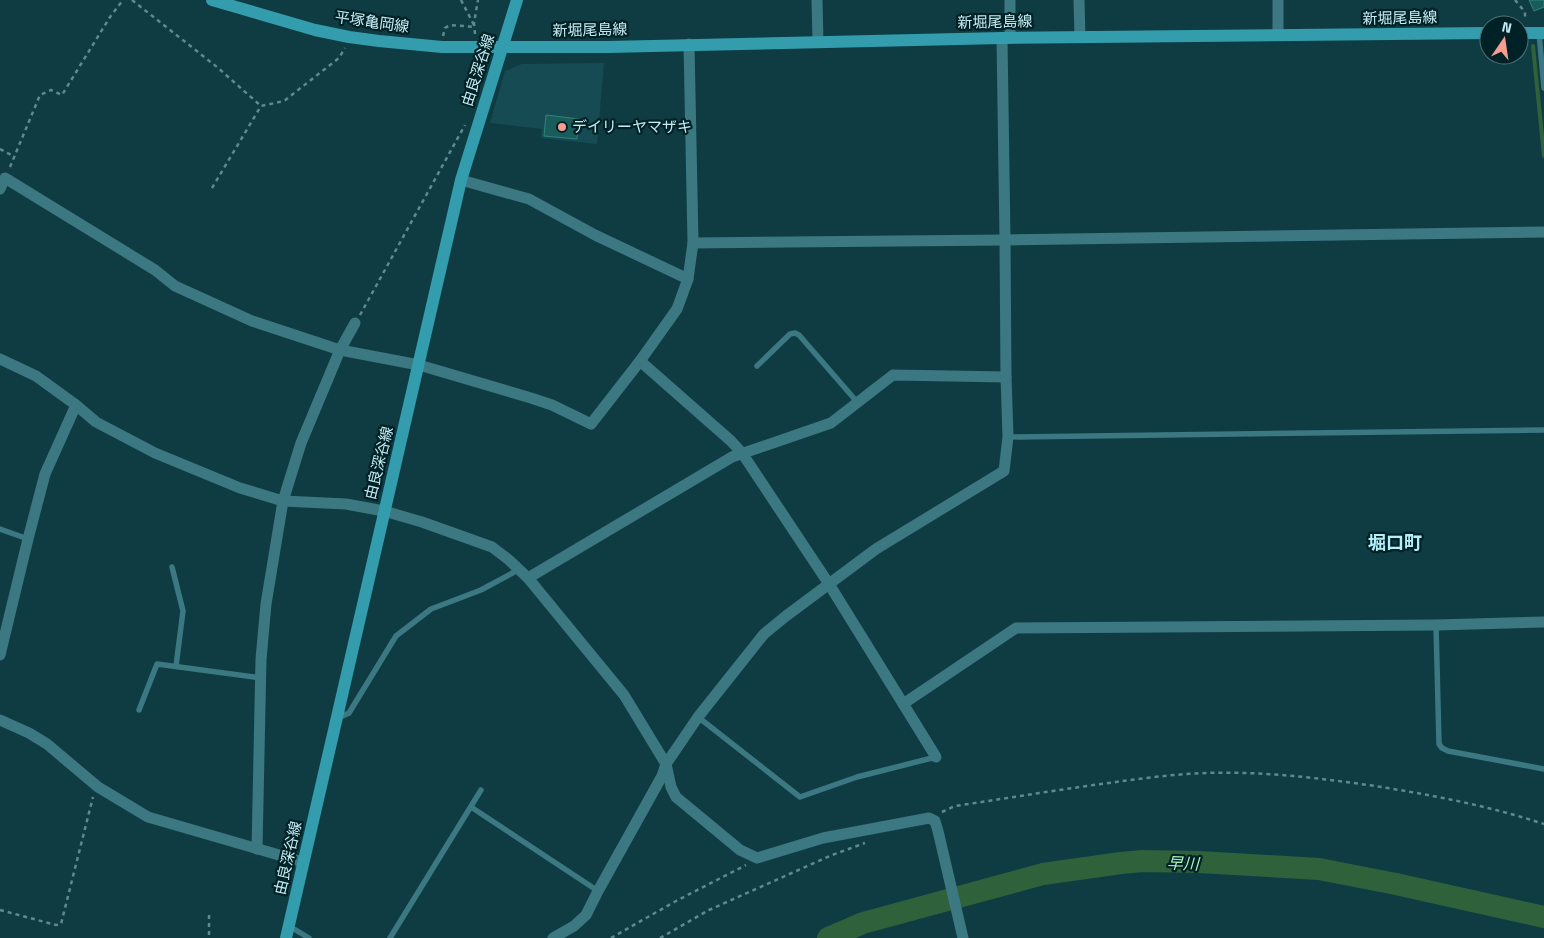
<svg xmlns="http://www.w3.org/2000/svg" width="1544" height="938" font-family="'Titillium Web','Noto Sans JP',sans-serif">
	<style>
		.built { fill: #164b53 }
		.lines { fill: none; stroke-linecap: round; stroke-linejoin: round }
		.stream { stroke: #2f613b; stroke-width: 4 }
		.river { stroke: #2f613b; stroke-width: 22 }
		.building { fill: #1a5c59; stroke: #2e847f }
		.path { stroke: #5f8990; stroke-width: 2.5; stroke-dasharray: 4 4; stroke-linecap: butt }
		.service { stroke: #3c7882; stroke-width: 5.5 }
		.minor { stroke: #3c7882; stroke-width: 11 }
		.secondary { stroke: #339dad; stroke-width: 12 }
		.poi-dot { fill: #f59d8e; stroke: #002227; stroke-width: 2 }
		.labels { text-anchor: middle; stroke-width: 4.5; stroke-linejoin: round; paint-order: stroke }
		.street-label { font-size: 15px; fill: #c5ebf2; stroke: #002227 }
		.poi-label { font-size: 15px; fill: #c5ebf2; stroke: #002227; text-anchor: start }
		.water-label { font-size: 16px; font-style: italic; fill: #aaf6b9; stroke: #002227 }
		.quarter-label { font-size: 18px; font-weight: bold; fill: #b1f0fb; stroke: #002227 }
	</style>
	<rect width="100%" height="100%" fill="#0f3c43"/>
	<polygon class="built" points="604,63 597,144 541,138 542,129 490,123 505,71 522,64"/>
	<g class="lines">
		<polyline class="stream" points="1533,46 1544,156"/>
		<polyline class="river" points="828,938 863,923 1043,874 1121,863 1142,861 1199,862 1319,869 1396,884 1544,917"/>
	</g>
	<g class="building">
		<polygon points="1529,0 1544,0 1544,7 1534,11"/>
		<polygon points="546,115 579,119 577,139 544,136"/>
	</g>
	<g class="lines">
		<g class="path">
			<polyline points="132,0 217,67 261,106"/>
			<polyline points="461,0 474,25"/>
			<polyline points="1515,0 1525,12 1525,18"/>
			<polyline points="475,34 474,23 478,0"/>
			<polyline points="443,36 445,28 450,25 475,27"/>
			<polyline points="0,149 15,157"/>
			<polyline points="10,167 40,95 51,90 62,95 110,17 123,0"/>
			<polyline points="212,188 261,106 284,101 339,58 345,48"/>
			<polyline points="360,315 465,125"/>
			<path d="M942,812L955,806C1009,798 1062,789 1116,782C1145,778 1176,774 1206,773C1262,771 1319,778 1375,786C1432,795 1489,806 1544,824"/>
			<polyline points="0,910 56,925 61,924 93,797"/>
			<polyline points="209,915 209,938"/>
			<polyline points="611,938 676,901 746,865"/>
			<polyline points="660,938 709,910 832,855 865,843"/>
		</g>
		<g class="service">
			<polyline points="1539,33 1544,88"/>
			<polyline points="757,366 790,334 795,333 799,335 858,403"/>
			<polyline points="1008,437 1544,430"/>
			<polyline points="0,529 28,539"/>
			<polyline points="172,567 183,611 176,666"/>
			<polyline points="1436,625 1439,744 1442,748 1448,751 1544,769"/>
			<polyline points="139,710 157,664 261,678"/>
			<polyline points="698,717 800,797 857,777 936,757"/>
			<polyline points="338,718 349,713 396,636 431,609 481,590 518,570"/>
			<polyline points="471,807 598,891"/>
			<polyline points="289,926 309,938"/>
			<polyline points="390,938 481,790"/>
		</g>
		<g class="minor">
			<polyline points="817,0 818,42"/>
			<polyline points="1010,0 1010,38"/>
			<polyline points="1079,0 1080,37"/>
			<polyline points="1278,0 1278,35"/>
			<polyline points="461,180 529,199 595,235 688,279"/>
			<polyline points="0,189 5,178 155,270 175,286 252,321 340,350 419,365 531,398 552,405 591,424 640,361 677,309 688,279 693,243 689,44"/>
			<polyline points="693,243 1005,240 1544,232"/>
			<polyline points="0,359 36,376 76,405 96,422 155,453 240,488 283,501 346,504 384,511 422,522 492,547 509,560 528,578 624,695 666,764 671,787 676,797 740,850 757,858 823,838 929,818 935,821 938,831 963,938"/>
			<polyline points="640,361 731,441 742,453 829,584 936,757"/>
			<polyline points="528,578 732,457 831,423 893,375 1006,377"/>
			<polyline points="0,655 28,539 45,474 76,405"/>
			<polyline points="903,704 1016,628 1436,625 1544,622"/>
			<polyline points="0,720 29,733 47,744 98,787 148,817 303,862"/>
			<polyline points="257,849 261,659 266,604 283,501 301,443 340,350 355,323"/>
			<polyline points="553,938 574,926 586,915 598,891 662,776 666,764 698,717 764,634 786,616 876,549 1004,471 1008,437 1006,377 1005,240 1002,38"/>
		</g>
		<g class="secondary">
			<polyline points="212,0 315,30 349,37 379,41 442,47 608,47 1002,38 1489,33"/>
			<polyline points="1519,33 1544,33"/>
			<polyline points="286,938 461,180 517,0"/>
		</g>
	</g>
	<circle class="poi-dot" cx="562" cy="127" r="5"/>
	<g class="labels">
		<g class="street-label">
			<text transform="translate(1400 18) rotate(-1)" y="5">新堀尾島線</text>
			<text transform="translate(372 22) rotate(8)" y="5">平塚亀岡線</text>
			<text transform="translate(995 22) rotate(-1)" y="5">新堀尾島線</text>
			<text transform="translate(590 30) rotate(-1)" y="5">新堀尾島線</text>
			<text transform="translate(478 70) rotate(-72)" y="5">由良深谷線</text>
			<text transform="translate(379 463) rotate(-76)" y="5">由良深谷線</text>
			<text transform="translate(288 858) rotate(-77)" y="5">由良深谷線</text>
		</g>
		<g class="poi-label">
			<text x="572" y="132">デイリーヤマザキ</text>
		</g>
		<g class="water-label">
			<text transform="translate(1183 863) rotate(2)" y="6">早川</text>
		</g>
		<g class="quarter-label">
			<text x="1395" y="549">堀口町</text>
		</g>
	</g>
	<g transform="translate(1504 40) rotate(13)"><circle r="24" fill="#002227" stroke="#4f7278"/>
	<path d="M0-4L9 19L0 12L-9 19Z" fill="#f59d8e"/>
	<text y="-8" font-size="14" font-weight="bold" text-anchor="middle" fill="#c5ebf2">N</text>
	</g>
</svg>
